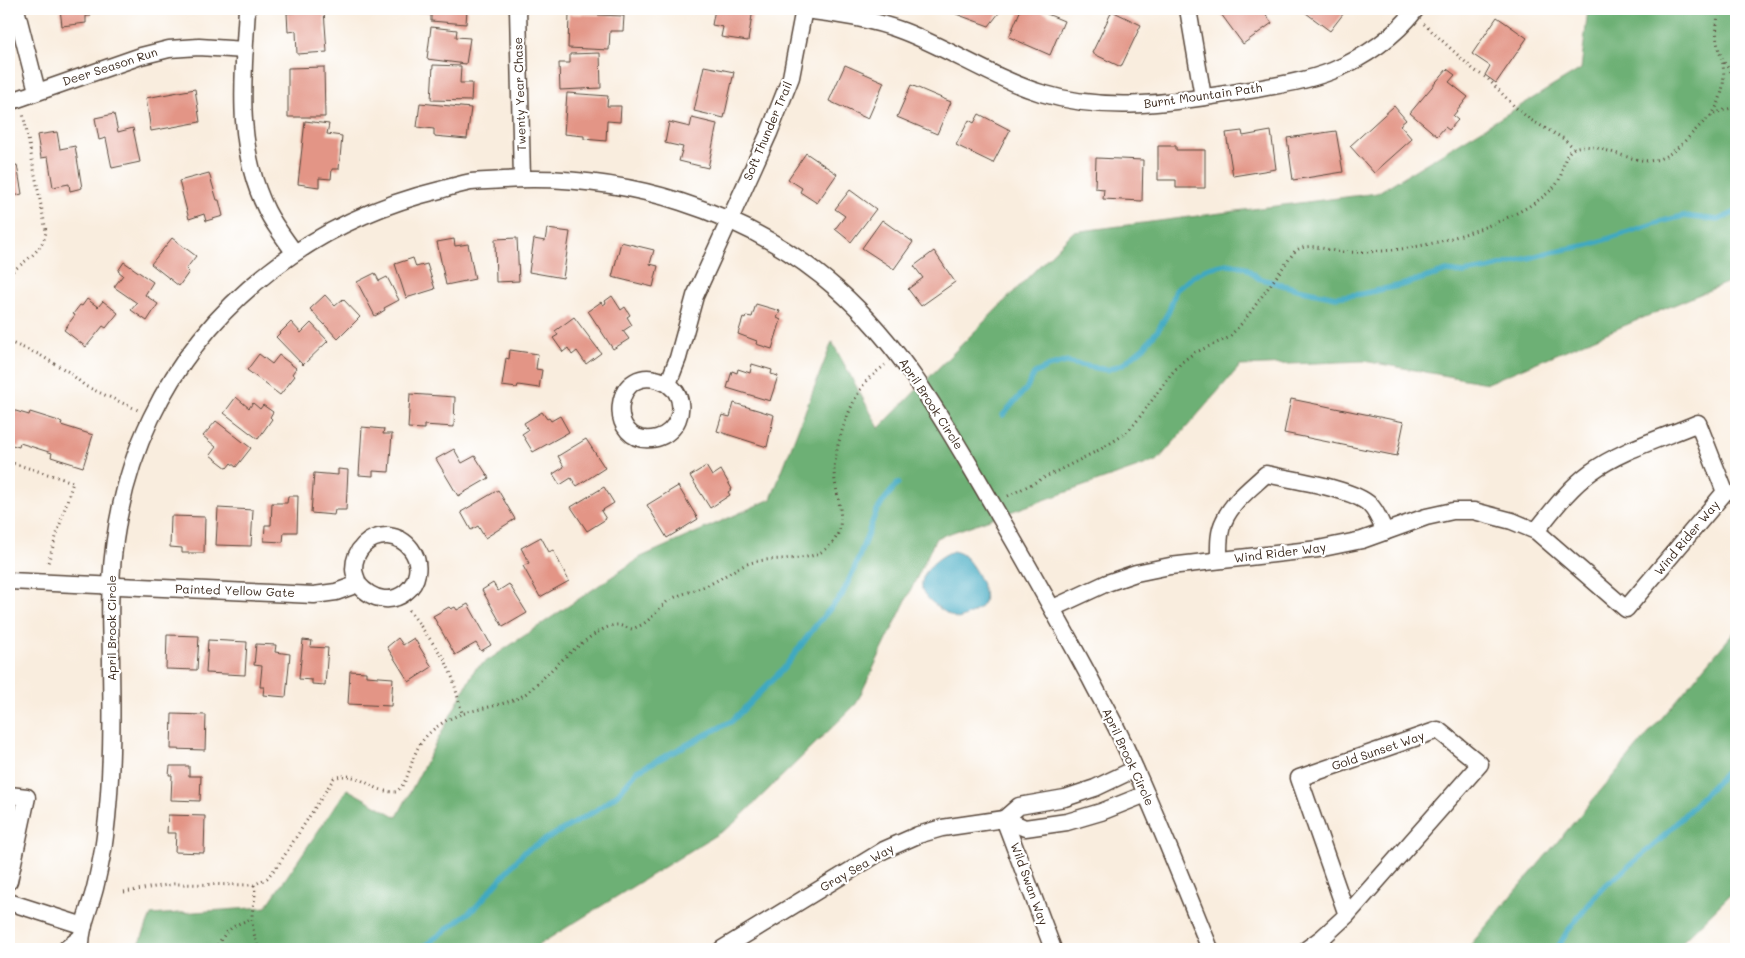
<svg xmlns="http://www.w3.org/2000/svg" width="1745" height="958" font-family="Mali,sans-serif">
	<style>
		.forest { fill: #6db074; stroke: #546d49 }
		.water { fill: #41a9c1; stroke: #3e6a70 }
		.lines { fill: none; stroke-linecap: round; stroke-linejoin: round }
		.stream { stroke: #41a9c1; stroke-width: 5.5 }
		.building { fill: #e39586 }
		.street-casing { stroke: #58473b; stroke-width: 19 }
		.path { stroke: #58473b; stroke-width: 3; stroke-dasharray: 1 4; stroke-linecap: butt }
		.street { stroke: #fff; stroke-width: 16 }
		.labels { text-anchor: middle; stroke-width: 4.5; stroke-linejoin: round; paint-order: stroke }
		.street-label { font-size: 12px; fill: #3b2a1e; stroke: #fff }
	</style>
	<rect width="100%" height="100%" fill="#fff"/>
	<filter id="ink" filterUnits="userSpaceOnUse"><feTurbulence type="fractalNoise" baseFrequency=".02" numOctaves="2"/><feDisplacementMap in="SourceGraphic" scale="10" xChannelSelector="R" yChannelSelector="G"/><feConvolveMatrix kernelMatrix="1 2 1 2 8 2 1 2 1" color-interpolation-filters="sRGB"/></filter>
	<filter id="wash" filterUnits="userSpaceOnUse"><feTurbulence type="fractalNoise" baseFrequency=".0096" numOctaves="4" result="noise"/><feDisplacementMap in="SourceGraphic" scale="20" xChannelSelector="R" yChannelSelector="G"/><feGaussianBlur stdDeviation="1.12" result="paint"/><feColorMatrix in="noise" values="0 0 0 0 0 0 0 0 0 0 0 0 0 0 0 0 0 1.4 0 .05"/><feComposite in="paint" operator="in"/></filter>
	<g filter="url(#wash)">
		<rect width="100%" height="100%" fill="#f9edde"/>
		<g class="forest">
			<polygon points="1588,9 1736,9 1736,279 1487,383 1364,361 1240,366 1158,460 936,538 856,704 732,825 532,949 137,949 151,915 266,907 347,789 397,817 475,669 641,557 771,499 832,342 879,428 1073,232 1377,193 1581,69"/>
			<polygon points="1736,630 1736,889 1675,949 1467,949"/>
		</g>
		<path class="water" d="M953,551C957,552 961,553 964,556C973,564 988,590 984,602C980,611 967,616 958,619C949,616 924,599 922,589C919,571 940,556 953,551Z"/>
		<g class="lines">
			<g class="stream">
				<polyline points="1003,415 1026,389 1035,373 1048,367 1065,362 1107,370 1123,364 1144,347 1158,330 1169,311 1176,290 1192,277 1208,268 1227,264 1245,267 1258,278 1297,289 1336,297 1361,294 1402,285 1447,271 1463,273 1488,269 1551,252 1589,245 1656,223 1683,216 1718,220 1736,212"/>
				<polyline points="421,949 476,907 524,852 595,811 618,794 637,771 732,721 784,668 817,624 842,595 855,567 876,512 885,499 898,483"/>
				<polyline points="1557,949 1567,932 1601,889 1659,841 1736,762"/>
			</g>
		</g>
		<g id="blocks">
			<g class="building">
				<polygon points="60,9 90,9 91,16 86,16 86,23 62,26"/>
				<polygon points="414,9 467,9 466,24 431,21 431,13 414,12"/>
				<polygon points="594,9 630,9 630,11 594,10"/>
				<polygon points="715,9 753,9 748,41 721,37 723,27 712,25"/>
				<polygon points="958,9 1002,9 989,26 956,14"/>
				<polygon points="1021,9 1035,9 1064,21 1050,55 1009,37"/>
				<polygon points="1228,9 1275,9 1266,15 1272,23 1243,44 1221,14"/>
				<polygon points="1302,9 1347,9 1330,31 1302,10"/>
				<polygon points="324,11 327,52 297,54 296,31 288,32 287,13"/>
				<polygon points="1112,11 1141,25 1121,67 1092,53"/>
				<polygon points="569,14 624,16 623,31 610,31 609,50 568,48"/>
				<polygon points="1497,17 1527,38 1496,83 1485,75 1490,66 1472,54"/>
				<polygon points="431,27 457,30 456,37 470,38 466,64 427,59"/>
				<polygon points="600,53 601,88 560,90 559,63 570,63 570,54"/>
				<polygon points="433,65 461,66 460,83 472,83 471,101 431,100"/>
				<polygon points="845,65 884,82 868,119 829,101"/>
				<polygon points="704,66 734,72 724,118 694,111"/>
				<polygon points="324,67 325,117 288,117 288,68"/>
				<polygon points="1447,69 1455,75 1449,82 1468,97 1453,116 1458,120 1449,130 1445,127 1437,136 1410,113"/>
				<polygon points="911,85 951,102 937,134 897,117"/>
				<polygon points="195,89 200,122 151,131 146,98"/>
				<polygon points="567,93 608,96 607,106 621,106 620,122 607,121 606,141 584,139 584,136 564,134"/>
				<polygon points="420,103 471,108 467,139 434,136 434,129 417,127"/>
				<polygon points="1394,106 1406,120 1400,125 1412,139 1374,173 1350,146"/>
				<polygon points="114,114 118,132 133,128 140,162 112,168 106,138 99,140 95,118"/>
				<polygon points="979,114 1010,130 993,163 956,145 969,120 974,123"/>
				<polygon points="692,118 717,124 708,168 679,161 683,147 665,143 669,122 690,127"/>
				<polygon points="305,121 329,124 327,134 342,136 339,169 332,169 331,179 319,178 319,187 298,184"/>
				<polygon points="1242,131 1243,136 1271,131 1276,169 1233,176 1226,133"/>
				<polygon points="1336,131 1343,172 1293,180 1287,138"/>
				<polygon points="57,132 60,149 75,146 82,188 70,191 69,184 53,187 48,157 41,158 37,135"/>
				<polygon points="1158,146 1176,146 1176,150 1205,150 1205,188 1176,188 1176,180 1158,180"/>
				<polygon points="806,153 837,174 817,203 800,192 802,188 788,179"/>
				<polygon points="1096,158 1143,160 1142,201 1103,199 1104,189 1095,188"/>
				<polygon points="17,165 22,194 9,197 9,166"/>
				<polygon points="209,173 217,200 219,200 223,216 206,221 204,214 189,219 179,181"/>
				<polygon points="850,190 876,209 851,242 835,229 845,216 835,209"/>
				<polygon points="882,220 913,242 894,269 862,248"/>
				<polygon points="547,229 570,232 563,278 529,272 534,239 545,241"/>
				<polygon points="172,238 196,256 186,269 189,272 179,286 151,264"/>
				<polygon points="517,238 519,281 496,282 495,239"/>
				<polygon points="454,239 455,246 468,244 475,279 446,285 437,242"/>
				<polygon points="621,242 654,250 650,264 658,266 653,287 612,277"/>
				<polygon points="934,251 955,282 921,306 908,289 923,278 914,266"/>
				<polygon points="413,258 416,267 427,264 435,289 406,298 395,264"/>
				<polygon points="124,262 153,282 145,295 158,304 147,321 131,310 137,303 114,287 123,275 118,271"/>
				<polygon points="375,273 379,281 387,277 399,300 384,308 385,310 375,316 357,282"/>
				<polygon points="325,295 335,306 343,299 360,317 338,339 310,309"/>
				<polygon points="612,296 621,310 625,307 630,315 627,317 632,325 623,331 629,339 613,349 588,311 601,302 603,305 606,303 605,301"/>
				<polygon points="87,299 98,307 103,301 118,313 106,328 103,326 86,347 64,330 75,315 73,314 80,305 82,306"/>
				<polygon points="756,304 780,311 777,318 781,320 772,349 756,344 757,341 738,334 743,318 745,319 746,316 752,317"/>
				<polygon points="574,317 601,353 586,364 577,351 572,355 568,348 563,352 553,338 558,335 555,331"/>
				<polygon points="291,322 301,333 311,323 328,341 303,365 276,337"/>
				<polygon points="510,350 538,354 536,369 542,370 539,388 518,385 517,388 502,386 506,358 509,359"/>
				<polygon points="259,354 272,364 279,355 296,368 292,374 295,376 280,395 247,370"/>
				<polygon points="752,364 772,370 771,374 778,376 770,401 727,388 732,371 737,373 738,369 750,373"/>
				<polygon points="410,394 455,397 454,427 424,425 424,429 408,428"/>
				<polygon points="236,397 249,408 253,403 260,409 263,405 273,412 270,417 272,419 258,439 224,413"/>
				<polygon points="1291,399 1404,422 1397,456 1284,433"/>
				<polygon points="734,403 774,415 767,447 717,431 722,415 730,417"/>
				<polygon points="9,409 29,415 30,412 62,422 61,425 93,435 83,467 51,457 52,453 20,443 19,447 9,444"/>
				<polygon points="542,412 547,419 549,418 551,421 560,416 569,432 533,452 522,434 528,430 524,423"/>
				<polygon points="216,421 251,448 236,467 231,463 227,468 210,455 216,447 203,436"/>
				<polygon points="362,427 384,429 383,434 392,434 389,472 373,471 373,476 359,475"/>
				<polygon points="586,439 605,468 577,486 571,478 560,485 553,474 564,467 558,456"/>
				<polygon points="454,449 462,463 475,456 489,478 458,496 436,459"/>
				<polygon points="706,466 712,476 721,470 732,489 728,492 730,495 710,508 690,476"/>
				<polygon points="338,469 348,470 346,510 335,510 334,515 311,513 314,473 338,475"/>
				<polygon points="678,486 698,519 667,538 647,505"/>
				<polygon points="604,487 614,503 601,511 606,519 587,531 571,507"/>
				<polygon points="498,490 515,519 485,538 478,526 471,530 461,512"/>
				<polygon points="288,496 298,496 297,532 284,532 283,542 264,541 265,525 271,525 272,503 287,503"/>
				<polygon points="218,508 253,510 251,546 216,545"/>
				<polygon points="171,516 205,517 204,553 182,553 182,548 170,547"/>
				<polygon points="541,537 549,552 553,550 569,581 540,597 523,566 529,563 521,548"/>
				<polygon points="493,583 498,591 509,584 527,613 503,627 482,590"/>
				<polygon points="468,604 491,645 481,651 476,643 455,655 433,616 449,607 451,609 455,607 457,610"/>
				<polygon points="167,635 199,636 197,670 166,669"/>
				<polygon points="398,638 403,645 414,638 432,667 409,682 387,647"/>
				<polygon points="208,640 247,642 245,675 206,673"/>
				<polygon points="303,640 312,641 311,647 328,648 325,685 312,684 312,680 299,679"/>
				<polygon points="256,644 276,645 275,652 290,654 286,697 263,695 264,687 260,687 262,666 254,665"/>
				<polygon points="350,671 366,672 366,676 393,678 391,706 348,704"/>
				<polygon points="172,714 206,715 205,750 171,749"/>
				<polygon points="170,766 189,766 189,776 201,776 200,801 171,800 172,775 169,775"/>
				<polygon points="168,815 205,816 204,853 175,852 176,833 167,833"/>
			</g>
		</g>
	</g>
	<g filter="url(#ink)">
		<use href="#blocks" fill-opacity="0" stroke="#58473b" stroke-width="1"/>
		<g class="lines">
			<defs>
				<g id="street">
					<polyline points="16,9 37,91"/>
					<path d="M247,9C243,77 235,147 267,211C274,225 285,239 294,252"/>
					<polyline points="518,9 522,179"/>
					<polyline points="1188,9 1203,97"/>
					<path d="M804,10C838,14 871,19 903,31C950,49 993,78 1041,93C1110,114 1175,102 1244,91C1273,86 1304,82 1332,71C1364,58 1396,36 1416,9"/>
					<polyline points="9,102 141,56 169,49 199,47 245,50"/>
					<path d="M668,384C611,354 603,451 657,438C676,433 687,409 676,392C674,389 670,386 668,384L678,358L695,296L769,133L791,77L804,9"/>
					<path d="M1219,560C1219,548 1218,532 1224,521C1232,502 1251,488 1266,474C1291,480 1353,488 1370,505C1377,512 1381,523 1385,532"/>
					<path d="M9,581L314,595L336,592L358,584C391,622 434,580 411,549C405,541 397,537 388,536C369,535 354,550 354,569C354,574 357,579 358,584"/>
					<path d="M1053,608L1107,583L1136,573L1170,566L1318,549L1362,540L1426,517L1453,511H1474L1512,521L1536,531L1626,609L1725,492L1698,423C1663,438 1621,450 1591,472C1569,488 1553,510 1536,531"/>
					<polyline points="1135,769 1095,788 1065,798 1019,806 1004,819 1025,828 1067,822 1101,812 1146,794"/>
					<polyline points="9,795 27,797 9,881"/>
					<polyline points="9,902 84,926"/>
					<polyline points="66,949 80,938"/>
					<path d="M81,949C80,928 90,908 95,888C99,871 103,853 105,836C112,780 112,723 111,666C111,638 109,610 111,582C114,525 126,470 151,418C207,301 315,220 440,190C450,187 461,184 471,182C482,181 493,181 503,180C623,173 746,209 837,289C907,351 950,432 997,512C1029,567 1060,622 1090,678C1101,700 1114,721 1124,744C1155,811 1182,880 1210,949"/>
					<polyline points="722,949 884,850 918,835 942,828 1004,819 1053,949"/>
					<polyline points="1307,949 1322,938 1347,915 1480,764 1438,730 1299,778 1347,915"/>
				</g>
			</defs>
			<use href="#street" class="street-casing"/>
			<g class="path">
				<path d="M1719,9C1714,37 1715,56 1736,77"/>
				<polyline points="1424,24 1474,70 1488,79 1516,108 1531,120 1564,139 1574,148"/>
				<path d="M1711,116C1723,99 1726,79 1722,58"/>
				<path d="M9,274C23,262 44,251 46,231L23,113"/>
				<polyline points="9,342 38,354 69,372 85,386 138,410"/>
				<polyline points="9,462 73,482 47,566"/>
				<path d="M1008,496L1101,449L1125,434L1136,422L1172,373L1182,362L1194,353L1228,338L1244,321L1295,251C1310,241 1326,251 1343,252C1377,253 1415,249 1448,239C1480,230 1530,212 1553,188C1565,177 1561,160 1570,151C1587,135 1633,166 1655,160C1678,155 1693,129 1711,116C1719,111 1727,109 1736,107"/>
				<polyline points="409,610 445,660 453,679 462,713"/>
				<path d="M254,885C257,900 252,904 252,917C252,928 255,939 259,949"/>
				<path d="M124,892L174,884L254,885L267,878L279,864L334,778C360,769 370,793 396,792C409,781 409,767 416,752C420,742 429,732 438,726C463,707 497,710 524,695C530,691 535,685 541,680C555,666 598,624 618,625C622,626 628,628 632,629C637,627 642,625 646,622C654,616 660,607 668,601C679,594 691,592 703,587C720,581 736,566 754,562C779,555 814,566 833,542C849,522 835,494 834,472C834,448 850,402 865,383C870,376 878,371 885,365"/>
				<path d="M215,949C226,931 231,925 252,919"/>
				<polyline points="370,949 375,947 388,949"/>
			</g>
			<use href="#street" class="street"/>
		</g>
	</g>
	<g class="labels">
		<g class="street-label">
			<text transform="translate(110 67) rotate(-18)" y="4">Deer Season Run</text>
			<text transform="translate(520 94) rotate(-92)" y="4">Twenty Year Chase</text>
			<text transform="translate(1203 96) rotate(-8)" y="4">Burnt Mountain Path</text>
			<text transform="translate(768 131) rotate(-67)" y="4">Soft Thunder Trail</text>
			<text transform="translate(931 404) rotate(57)" y="4">April Brook Circle</text>
			<text transform="translate(1687 538) rotate(-50)" y="4">Wind Rider Way</text>
			<text transform="translate(1280 553) rotate(-7)" y="4">Wind Rider Way</text>
			<text transform="translate(235 591) rotate(2)" y="4">Painted Yellow Gate</text>
			<text transform="translate(112 628) rotate(-90)" y="4">April Brook Circle</text>
			<text transform="translate(1378 751) rotate(-19)" y="4">Gold Sunset Way</text>
			<text transform="translate(1128 757) rotate(65)" y="4">April Brook Circle</text>
			<text transform="translate(857 868) rotate(-30)" y="4">Gray Sea Way</text>
			<text transform="translate(1029 884) rotate(70)" y="4">Wild Swan Way</text>
		</g>
	</g>
	<rect width="1745" height="958" fill="none" stroke="#fff" stroke-width="30"/>
</svg>
